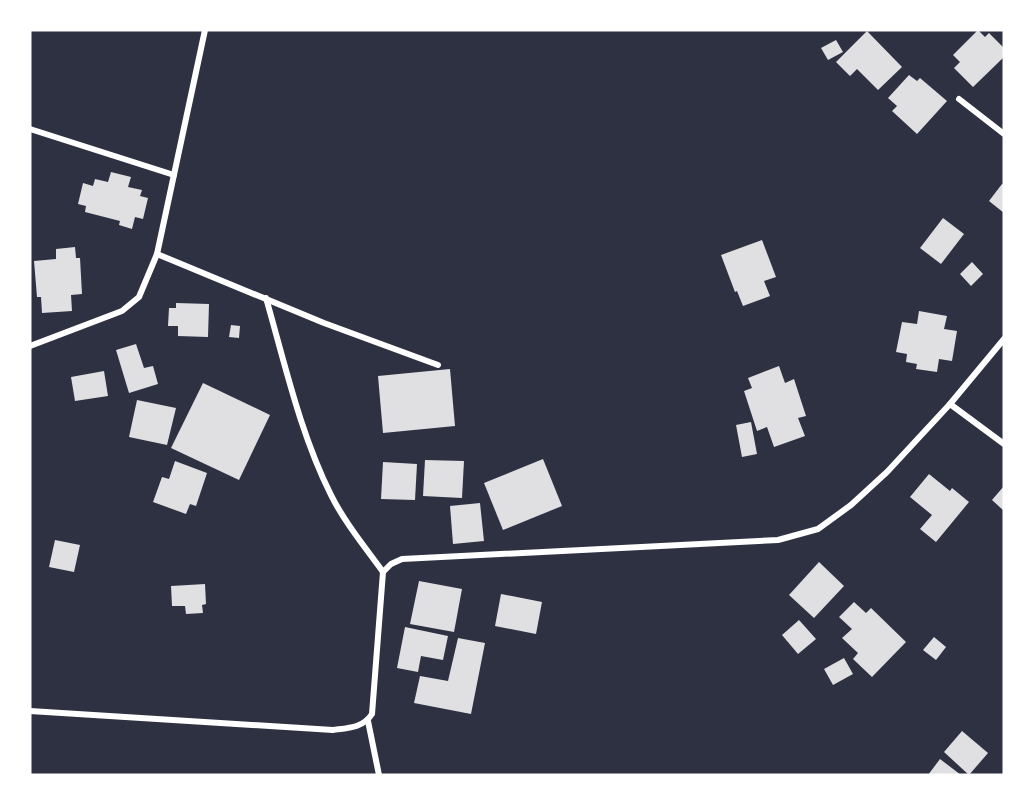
<svg xmlns="http://www.w3.org/2000/svg" width="1034" height="805" font-family="'Varela Round',sans-serif">
	<style>
		.building { fill: #e0e0e3 }
		.lines { fill: none; stroke-linecap: round; stroke-linejoin: round }
		.minor { stroke: #fff; stroke-width: 6 }
	</style>
	<rect width="100%" height="100%" fill="#2d3142"/>
	<g class="building">
		<polygon points="978,30 985,37 989,33 1004,48 1004,57 973,87 954,68 960,62 953,55"/>
		<polygon points="867,31 902,67 878,90 857,69 850,76 836,62"/>
		<polygon points="836,40 843,52 828,60 821,48"/>
		<polygon points="909,75 917,81 920,78 947,101 917,134 892,111 897,106 888,98"/>
		<polygon points="111,172 131,177 128,187 142,190 140,196 148,198 143,219 135,217 132,229 119,225 120,221 85,212 86,206 78,204 83,183 93,186 95,179 108,182"/>
		<polygon points="1002,184 1004,185 1004,213 989,201"/>
		<polygon points="943,218 964,234 941,264 920,248"/>
		<polygon points="762,240 776,277 764,281 770,296 743,306 737,291 735,292 721,255"/>
		<polygon points="75,247 76,258 80,258 82,294 71,295 72,311 42,313 41,297 37,297 34,261 56,259 56,249"/>
		<polygon points="972,262 983,274 971,286 960,274"/>
		<polygon points="176,303 209,304 208,337 178,336 178,326 168,326 169,308 176,308"/>
		<polygon points="919,311 947,316 944,329 957,331 952,361 939,359 937,372 916,369 917,364 906,362 907,354 896,352 902,322 917,324"/>
		<polygon points="231,325 240,326 239,338 229,337"/>
		<polygon points="136,344 144,368 153,366 158,384 129,393 116,350"/>
		<polygon points="779,366 785,383 794,379 806,416 798,418 805,436 774,447 767,427 757,431 744,391 752,388 748,378"/>
		<polygon points="450,369 455,426 383,433 378,376"/>
		<polygon points="104,371 108,396 75,401 71,377"/>
		<polygon points="203,383 270,415 239,480 171,448"/>
		<polygon points="137,400 176,408 167,445 129,437"/>
		<polygon points="751,422 757,454 742,457 736,425"/>
		<polygon points="543,459 562,506 503,530 484,483"/>
		<polygon points="425,460 464,461 462,498 423,496"/>
		<polygon points="175,461 207,473 196,506 190,504 186,514 153,502 162,477 169,479"/>
		<polygon points="383,462 417,464 415,500 381,499"/>
		<polygon points="929,474 950,491 952,488 969,502 936,542 920,529 932,515 910,497"/>
		<polygon points="1004,486 1004,511 992,500"/>
		<polygon points="480,503 484,541 453,544 450,506"/>
		<polygon points="55,540 80,545 74,572 49,567"/>
		<polygon points="819,562 844,586 814,618 789,595"/>
		<polygon points="419,581 462,589 454,632 410,624"/>
		<polygon points="205,584 206,604 202,605 203,613 186,614 185,606 172,606 171,586"/>
		<polygon points="501,594 542,602 536,634 495,626"/>
		<polygon points="854,602 866,613 871,608 906,642 872,677 853,659 858,653 842,638 852,629 839,617"/>
		<polygon points="799,620 816,639 798,654 782,635"/>
		<polygon points="405,627 448,636 443,660 421,656 418,672 397,668"/>
		<polygon points="934,637 946,647 936,660 923,650"/>
		<polygon points="458,638 485,643 471,714 414,703 420,676 448,681"/>
		<polygon points="844,658 853,674 833,685 824,669"/>
		<polygon points="962,731 988,753 969,775 944,752"/>
		<polygon points="940,759 961,775 928,775"/>
	</g>
	<g class="lines">
		<g class="minor">
			<polyline points="959,99 1004,134"/>
			<polyline points="30,129 174,175"/>
			<polyline points="157,254 324,323 438,365"/>
			<path d="M266,298C285,364 300,433 331,495C345,523 365,547 383,572"/>
			<polyline points="30,346 122,311 139,297 157,254 205,30"/>
			<polyline points="950,404 1004,444"/>
			<path d="M30,711L333,730C348,728 363,728 372,714L383,572L391,564L402,559L778,540L818,529L851,505L887,472L950,404L1004,339"/>
			<polyline points="368,721 379,775"/>
		</g>
	</g>
	<rect width="1034" height="805" fill="none" stroke="#ffffff" stroke-width="63"/>
</svg>
